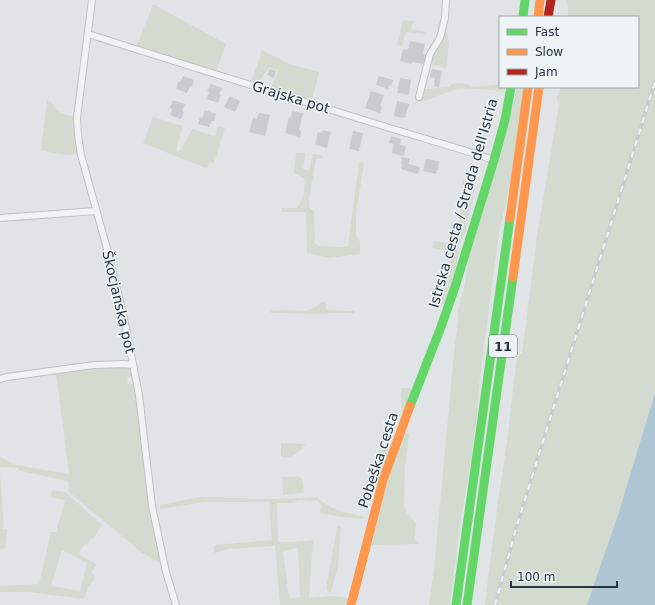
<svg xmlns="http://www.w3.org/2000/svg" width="655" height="605" font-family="'DejaVu Sans',sans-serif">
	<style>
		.green { fill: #d3dbd1; fill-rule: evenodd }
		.water { fill: #aec5d3 }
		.building { fill: #c9cccf }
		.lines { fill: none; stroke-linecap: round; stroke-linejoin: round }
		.street-casing { stroke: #bfc2c5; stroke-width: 8 }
		.street { stroke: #f0f2f3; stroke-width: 6 }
		.fast { stroke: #63d668; stroke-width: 9 }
		.slow { stroke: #ff974d; stroke-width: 9 }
		.jam { stroke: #b3261e; stroke-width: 9 }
		.rail-casing { stroke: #c9ccce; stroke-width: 3.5 }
		.rail { stroke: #eef3f6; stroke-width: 2; stroke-dasharray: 6; stroke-linecap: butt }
		.labels { text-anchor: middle; stroke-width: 3; stroke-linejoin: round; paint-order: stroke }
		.shield { fill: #eef3f6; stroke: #636d77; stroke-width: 1 }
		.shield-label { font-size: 13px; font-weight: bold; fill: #273440 }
		.street-label { font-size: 14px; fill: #273440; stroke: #eef3f6 }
	</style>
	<rect width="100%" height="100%" fill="#e1e4e7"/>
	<g class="green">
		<path d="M566,0H655V605H485C490,559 496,514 503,468C509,431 512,393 517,355L522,353L537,236L559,105C554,96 559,95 561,87H638V17H568V7Z"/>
		<polygon points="153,4 226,44 216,72 136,47"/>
		<polygon points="403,20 413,21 411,29 424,31 426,34 406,32 402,46 397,45"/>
		<path d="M445,29C451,41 448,43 448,55C447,60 448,63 446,68L431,64C432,52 442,42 445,29Z"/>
		<polygon points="262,50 290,64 319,72 312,102 292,95 273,87 272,85 278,71 270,67 258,82 251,83"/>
		<polygon points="454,83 468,84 471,87 495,85 500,83 500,87 505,87 505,91 459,88 422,102 425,89 448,87"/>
		<polygon points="517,87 524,87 509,191 499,232 480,378 476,425 468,480 460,523 450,605 429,605 434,569 454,352 458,320 458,310 465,283 469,257 509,121"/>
		<path d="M47,100L51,101C57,114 62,113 74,117L75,135L78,154C65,156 53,153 41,150Z"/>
		<polygon points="153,117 183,126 176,150 177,152 180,151 192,129 215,136 218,126 225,128 214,163 209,162 207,168 203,167 143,143"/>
		<path d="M296,153H306L303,169L309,171L313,154L323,155L322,158L316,159L309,199L310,210H314V214L315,243L319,246L346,247L348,246L359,162L364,163L356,215V235L360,242V254L329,258L307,253L306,212H282V208H297C303,200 306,188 304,178L294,173Z"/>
		<path d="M463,180L475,185C474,195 471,204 469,214C468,220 467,227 465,233C462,240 457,247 459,254L450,291L446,304H441L445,280L448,251L432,248L433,241L456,243L462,199Z"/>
		<polygon points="326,301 326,310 354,311 354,313 333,313 323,314 271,313 270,311 286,310 305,311 315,307 322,302"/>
		<polygon points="124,366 131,369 134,376 127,377 128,384 135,384 162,565 141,552 69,492 68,481 20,471 17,468 0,467 0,457 13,464 23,466 69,474 56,373 94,367"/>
		<polygon points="401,388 410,388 411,391 402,415"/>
		<polygon points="404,433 409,434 405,466 404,503 407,513 416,523 415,539 419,544 372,545 387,482"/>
		<path d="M281,443L304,444H306C300,451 291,460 281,457Z"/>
		<path d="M380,448L389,449L378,484C374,483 372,482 372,478Z"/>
		<polygon points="0,473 4,529 7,529 5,548 0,549"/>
		<polygon points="298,476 302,479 304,493 283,495 282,477"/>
		<path d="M52,490L65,492L102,525L93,539H91L87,545L85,544L79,552L81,556L97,564L95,567L92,572L95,578L88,587L84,599L28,592H0V586L39,584L51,532H56L65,500L50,497ZM62,550L87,563L80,591L51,586Z"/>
		<path d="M199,497L275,499L317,497L325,504L339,511L365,517L362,519L335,516L319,513L322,507L317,500L315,501L300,500L291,503H277L278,542H293L313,540L309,598L330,596L349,598L347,605H280L275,546L229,549L214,553V545L272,540L269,502H204L160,509V505ZM298,548L300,597L289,598L283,551Z"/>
		<polygon points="339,525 341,527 338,566 331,592 328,592 326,589 337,527"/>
	</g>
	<polygon class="water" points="655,393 655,605 587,605 619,512"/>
	<g class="building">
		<polygon points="410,41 425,44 423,54 427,55 425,64 412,62 412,64 400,61 403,49 408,50"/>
		<polygon points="270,69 276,71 274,78 267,75"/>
		<polygon points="432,69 442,71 439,87 434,86 435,78 430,77"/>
		<polygon points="183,76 194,80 192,87 190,86 187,93 176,89 178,82 180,82"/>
		<polygon points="379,76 393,80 391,86 389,85 388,89 376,85"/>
		<polygon points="400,78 411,80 409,95 397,93"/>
		<polygon points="211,84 222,88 219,94 221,95 218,103 207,99 209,92 207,91"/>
		<polygon points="371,91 384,95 380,106 382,106 380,113 365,108"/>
		<polygon points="230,96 240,101 235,112 224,107"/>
		<polygon points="173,100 185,104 182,111 184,112 181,119 170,115 172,109 170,108"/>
		<polygon points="397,101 409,104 405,118 403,117 402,118 394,116"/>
		<polygon points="205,110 216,114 214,121 212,121 209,127 198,124 200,117 202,118"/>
		<polygon points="292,111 303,113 299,130 301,131 300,137 285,133 289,117 291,118"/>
		<polygon points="259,113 270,115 265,136 249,132 253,118 257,119"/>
		<polygon points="323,130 331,132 327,148 315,145 318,132 322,133"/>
		<polygon points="353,131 363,133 359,151 349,149"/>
		<polygon points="391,136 401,139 400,145 406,146 404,156 392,153 394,144 389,143"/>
		<polygon points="402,157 410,159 408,164 420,167 418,174 401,169 402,164 401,164"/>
		<polygon points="426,159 439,161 438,170 437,170 436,174 423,171"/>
	</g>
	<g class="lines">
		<defs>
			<g id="street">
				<polyline points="92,0 77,117 78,135 81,155 106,245 124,318 139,395 152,506 166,572 176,605"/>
				<path d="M88,34C185,65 283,95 380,125C418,137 456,147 494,160"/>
				<polyline points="419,97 430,54 440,38 445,18 446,0"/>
				<polyline points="0,218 96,211"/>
				<polyline points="0,379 7,377 94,365 123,364 133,365"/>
			</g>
		</defs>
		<use href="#street" class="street-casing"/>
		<use href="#street" class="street"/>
		<g class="fast">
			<polyline points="523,17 525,0"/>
			<polyline points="410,406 441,327 455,287 494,160 505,120 511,87"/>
			<polyline points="456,605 510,218"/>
			<polyline points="467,605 513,277"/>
		</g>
		<g class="slow">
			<polyline points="538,17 540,0"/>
			<polyline points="510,218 528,87"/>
			<polyline points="513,277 539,87"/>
			<polyline points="351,605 383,480 410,406"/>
		</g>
		<polyline class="jam" points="548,17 551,0"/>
		<defs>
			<polyline id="rail" points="495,605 517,525 655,82"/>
		</defs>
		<use href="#rail" class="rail-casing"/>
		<use href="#rail" class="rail"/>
	</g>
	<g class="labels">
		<rect class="shield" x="489" y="335" width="28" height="22" rx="3"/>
		<g class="shield-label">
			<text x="503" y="351">11</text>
		</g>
		<g class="street-label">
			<text transform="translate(291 97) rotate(17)" y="5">Grajska pot</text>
			<text transform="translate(463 203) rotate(-74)" y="5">Istrska cesta / Strada dell'Istria</text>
			<text transform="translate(119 302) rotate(77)" y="5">Škocjanska pot</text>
			<text transform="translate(378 460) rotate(-72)" y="5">Pobeška cesta</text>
		</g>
	</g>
	<rect x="499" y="16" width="140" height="72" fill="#eef3f6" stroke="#9ea7ad"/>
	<rect x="507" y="29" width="20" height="6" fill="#63d668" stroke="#9ea7ad"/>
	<text x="535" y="36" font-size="12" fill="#273440">Fast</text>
	<rect x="507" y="49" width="20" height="6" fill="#ff974d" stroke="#9ea7ad"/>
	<text x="535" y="56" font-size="12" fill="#273440">Slow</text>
	<rect x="507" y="69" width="20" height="6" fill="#b3261e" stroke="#9ea7ad"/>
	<text x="535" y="76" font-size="12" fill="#273440">Jam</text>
	<path d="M511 581v6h106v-6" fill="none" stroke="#273440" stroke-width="2"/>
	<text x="517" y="581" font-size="12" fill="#273440" stroke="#eef3f6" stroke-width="3" paint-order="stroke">100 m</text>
</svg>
